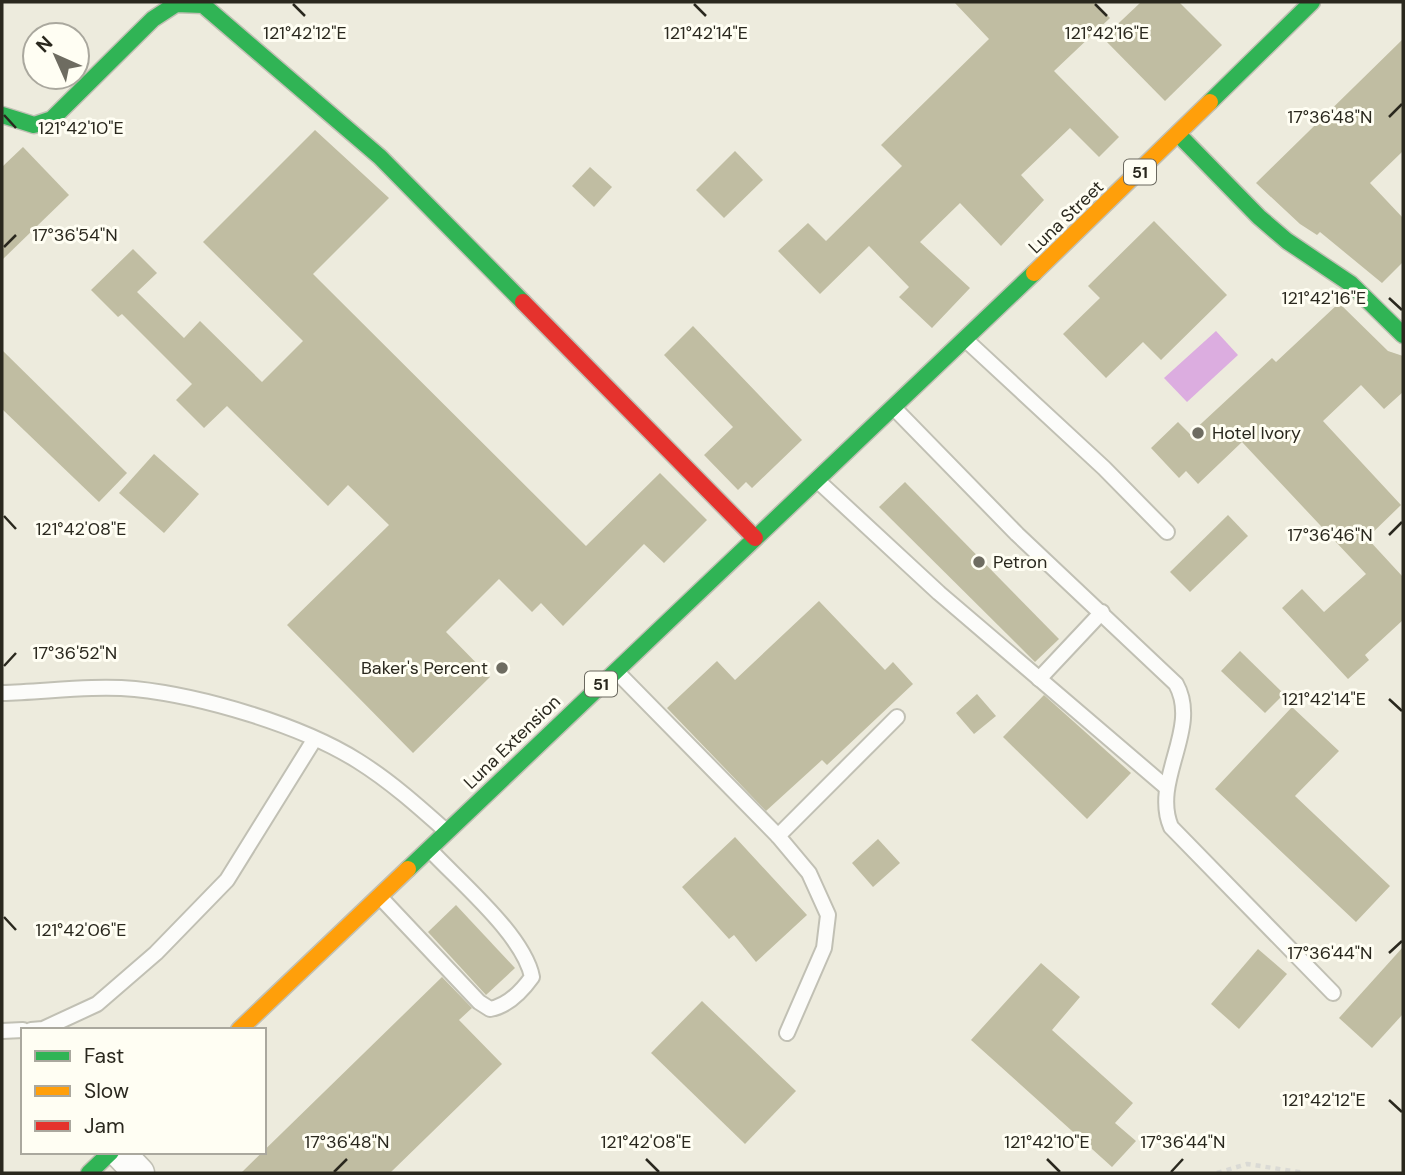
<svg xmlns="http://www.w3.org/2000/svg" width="1405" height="1175" font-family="'DM Sans',sans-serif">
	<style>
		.water { fill: #dcade0 }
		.building { fill: #c0bda2 }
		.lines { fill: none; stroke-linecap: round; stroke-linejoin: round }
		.lane-casing { stroke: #c1c0b4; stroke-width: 18 }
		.street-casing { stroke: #c1c0b4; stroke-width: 33 }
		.fast-casing { stroke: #c1c0b4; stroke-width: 19 }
		.slow-casing { stroke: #c1c0b4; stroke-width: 19 }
		.jam-casing { stroke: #c1c0b4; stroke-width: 19 }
		.path { stroke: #dadad5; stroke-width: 4.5; stroke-dasharray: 5 5; stroke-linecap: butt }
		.lane { stroke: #fcfcfa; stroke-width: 14 }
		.street { stroke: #fcfcfa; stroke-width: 30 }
		.fast { stroke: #30b455; stroke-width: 16 }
		.slow { stroke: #ff9f0a; stroke-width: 16 }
		.jam { stroke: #e5322d; stroke-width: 16 }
		.ticks { fill: none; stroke: #2a281e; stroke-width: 2.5 }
		.poi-dot { fill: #6e6c61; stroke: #fffef3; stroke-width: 2.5 }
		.labels { text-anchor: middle; stroke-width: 6; stroke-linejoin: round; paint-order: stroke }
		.shield { fill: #fffef3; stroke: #6a685e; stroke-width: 2 }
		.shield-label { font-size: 16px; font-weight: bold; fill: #2a281e }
		.street-label { font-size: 18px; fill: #2a281e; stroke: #fffef3 }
		.poi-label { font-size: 18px; fill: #2a281e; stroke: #fffef3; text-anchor: start }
		.ticks-label { font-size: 18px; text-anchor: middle; fill: #2a281e; stroke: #fffef3; stroke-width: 6; stroke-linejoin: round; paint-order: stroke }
	</style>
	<rect width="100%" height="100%" fill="#edebdd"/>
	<polygon class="water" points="1216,331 1238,355 1187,402 1164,378"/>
	<g class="building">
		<polygon points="954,2 1094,2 1110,18 1054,71 1119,137 1099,157 1070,128 1021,175 1044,200 1001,246 960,203 920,242 970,288 932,328 899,297 909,287 869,246 820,294 778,251 808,223 826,241 902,166 881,145 989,39"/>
		<polygon points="1141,2 1179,2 1222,45 1165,101 1103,38"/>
		<polygon points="1403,39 1403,151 1370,183 1403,218 1403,262 1382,283 1320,232 1317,235 1300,224 1256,183"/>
		<polygon points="315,130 389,198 313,274 586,546 660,473 707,520 664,563 644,544 563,626 541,603 532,612 499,579 446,632 490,677 413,753 287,625 389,525 348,485 328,506 227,406 204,428 176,400 192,384 122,314 118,317 91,290 133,249 157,273 137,292 184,338 200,321 262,382 303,341 203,242"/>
		<polygon points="23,147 69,195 2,260 2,167"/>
		<polygon points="735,151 763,180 724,218 696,190"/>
		<polygon points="590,167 612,187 594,207 572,186"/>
		<polygon points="1154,221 1227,295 1161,360 1143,342 1106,378 1063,334 1100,298 1088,286"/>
		<polygon points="1339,303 1388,351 1403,356 1403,392 1384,409 1361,385 1323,421 1401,505 1367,538 1403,577 1403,620 1365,655 1369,660 1348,679 1282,608 1302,589 1324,612 1366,574 1242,442 1198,484 1186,471 1179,478 1151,448 1178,422 1190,434 1272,358 1276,362"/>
		<polygon points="693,326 802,440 752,488 746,482 738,490 704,455 733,427 664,355"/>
		<polygon points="2,350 127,473 99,502 2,409"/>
		<polygon points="154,454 199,494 164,533 119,493"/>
		<polygon points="905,482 1059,639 1035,662 879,507"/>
		<polygon points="1228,515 1248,536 1190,592 1170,572"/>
		<polygon points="819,601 885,670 893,662 913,684 827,765 822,760 766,811 667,708 717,661 735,680"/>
		<polygon points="1240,651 1284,694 1265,713 1221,671"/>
		<polygon points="977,694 996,716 974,734 956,713"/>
		<polygon points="1044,695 1131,773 1087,819 1003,737"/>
		<polygon points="1292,707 1339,751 1295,796 1390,886 1356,922 1215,789"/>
		<polygon points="735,837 807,915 756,962 734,935 729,939 682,887"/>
		<polygon points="878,839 900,863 873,887 852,863"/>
		<polygon points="456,905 515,968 486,995 428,932"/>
		<polygon points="1403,947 1403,1014 1372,1048 1339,1018"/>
		<polygon points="1258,949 1287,974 1239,1029 1211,1004"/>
		<polygon points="1041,963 1080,997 1052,1030 1133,1103 1115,1123 1136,1141 1112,1167 971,1040"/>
		<polygon points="442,977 472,1008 459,1020 502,1064 390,1173 241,1173"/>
		<polygon points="702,1001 796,1091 745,1144 651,1053"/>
	</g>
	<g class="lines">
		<defs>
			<g id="lane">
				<polyline points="967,341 1104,468 1167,532"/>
				<path d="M895,409L1017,534L1176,684C1201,729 1151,780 1171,827L1333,993"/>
				<polyline points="818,481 939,593 1167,788"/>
				<polyline points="617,672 778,836 809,873 828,915 824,948 787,1033"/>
				<polyline points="1039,679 1102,612"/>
				<path d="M2,693C45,692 92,685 135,689C202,696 301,725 358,761C390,781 418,806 446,831"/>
				<polyline points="778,836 897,717"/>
				<path d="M380,897L479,1002L490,1009C507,1006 522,991 532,977C524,936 461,883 431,851"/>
				<polyline points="31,1030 43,1029 97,1004 156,953 227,880 314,740"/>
				<polyline points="2,1031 23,1030"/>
			</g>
			<polyline id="street" points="119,1152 139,1173"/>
			<g id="fast">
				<polyline points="1210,102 1312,2"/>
				<polyline points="2,115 34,125 52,119 153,19 176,4 203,5 380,157 523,302"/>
				<polyline points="1178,134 1259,217 1287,241 1351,284 1403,335"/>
				<polyline points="408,869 1034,273"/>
				<polyline points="89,1173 111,1152"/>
			</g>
			<g id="slow">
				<polyline points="1034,273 1210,102"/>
				<polyline points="239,1030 408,869"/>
			</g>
			<polyline id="jam" points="523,302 755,538"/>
		</defs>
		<use href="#lane" class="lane-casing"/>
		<use href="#street" class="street-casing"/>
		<use href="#fast" class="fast-casing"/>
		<use href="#slow" class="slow-casing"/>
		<use href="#jam" class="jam-casing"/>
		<polyline class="path" points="1217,1173 1247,1164 1305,1173"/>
		<use href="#lane" class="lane"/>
		<use href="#street" class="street"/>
		<use href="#fast" class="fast"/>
		<use href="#slow" class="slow"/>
		<use href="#jam" class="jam"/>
	</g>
	<path class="ticks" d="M293,4L305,16M694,4L706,16M1095,4L1107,16M4,115L16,128M1389,117L1402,104M4,247L16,235M1389,298L1402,310M4,516L16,529M1389,535L1402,522M4,666L16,653M1389,699L1402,711M4,917L16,930M1389,953L1402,941M1389,1100L1402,1112M646,1159L659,1172M1047,1159L1060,1172M334,1172L347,1159M1171,1172L1183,1159"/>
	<g class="poi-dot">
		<circle cx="1198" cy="433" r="7"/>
		<circle cx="979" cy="562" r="7"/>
		<circle cx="502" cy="668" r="7"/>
	</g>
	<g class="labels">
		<g class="shield">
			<rect x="1124" y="159.5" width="32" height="25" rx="5"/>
			<rect x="585" y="671.5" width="32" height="25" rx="5"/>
		</g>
		<g class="shield-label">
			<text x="1140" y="178">51</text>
			<text x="601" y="690">51</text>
		</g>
		<g class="street-label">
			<text transform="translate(1066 217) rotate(-44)" y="6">Luna Street</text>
			<text transform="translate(512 742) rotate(-44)" y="6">Luna Extension</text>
		</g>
		<g class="poi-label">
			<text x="1212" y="439">Hotel Ivory</text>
			<text x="993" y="568">Petron</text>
			<text x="488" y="674" text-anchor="end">Baker's Percent</text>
		</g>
	</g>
	<g class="ticks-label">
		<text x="305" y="39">121°42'12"E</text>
		<text x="706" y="39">121°42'14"E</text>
		<text x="1107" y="39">121°42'16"E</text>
		<text x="1330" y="123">17°36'48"N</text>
		<text x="81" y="134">121°42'10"E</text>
		<text x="75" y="241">17°36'54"N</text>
		<text x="1324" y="304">121°42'16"E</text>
		<text x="81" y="535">121°42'08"E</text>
		<text x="1330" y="541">17°36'46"N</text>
		<text x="75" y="659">17°36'52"N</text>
		<text x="1324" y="705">121°42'14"E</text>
		<text x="81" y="936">121°42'06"E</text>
		<text x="1330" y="959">17°36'44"N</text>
		<text x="1324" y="1106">121°42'12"E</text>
		<text x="347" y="1148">17°36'48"N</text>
		<text x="1183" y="1148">17°36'44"N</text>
		<text x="646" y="1148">121°42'08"E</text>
		<text x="1047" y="1148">121°42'10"E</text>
	</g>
	<rect width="1405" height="1175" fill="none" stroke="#2a281e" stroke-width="7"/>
	<rect x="21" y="1028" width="245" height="126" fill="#fffef3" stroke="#aaa89e" stroke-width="2"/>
	<rect x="35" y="1051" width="35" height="10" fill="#30b455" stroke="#aaa89e" stroke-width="2"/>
	<text x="84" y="1063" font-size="21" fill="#2a281e">Fast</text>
	<rect x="35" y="1086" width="35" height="10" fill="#ff9f0a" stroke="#aaa89e" stroke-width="2"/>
	<text x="84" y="1098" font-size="21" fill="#2a281e">Slow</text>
	<rect x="35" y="1121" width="35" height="10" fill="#e5322d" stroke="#aaa89e" stroke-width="2"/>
	<text x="84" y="1133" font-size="21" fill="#2a281e">Jam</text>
	<g transform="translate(56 56) rotate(315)"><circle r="33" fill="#fffef3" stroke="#aaa89e" stroke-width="2"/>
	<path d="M0-5L12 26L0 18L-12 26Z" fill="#6e6c61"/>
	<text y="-10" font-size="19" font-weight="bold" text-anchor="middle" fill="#2a281e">N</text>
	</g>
</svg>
